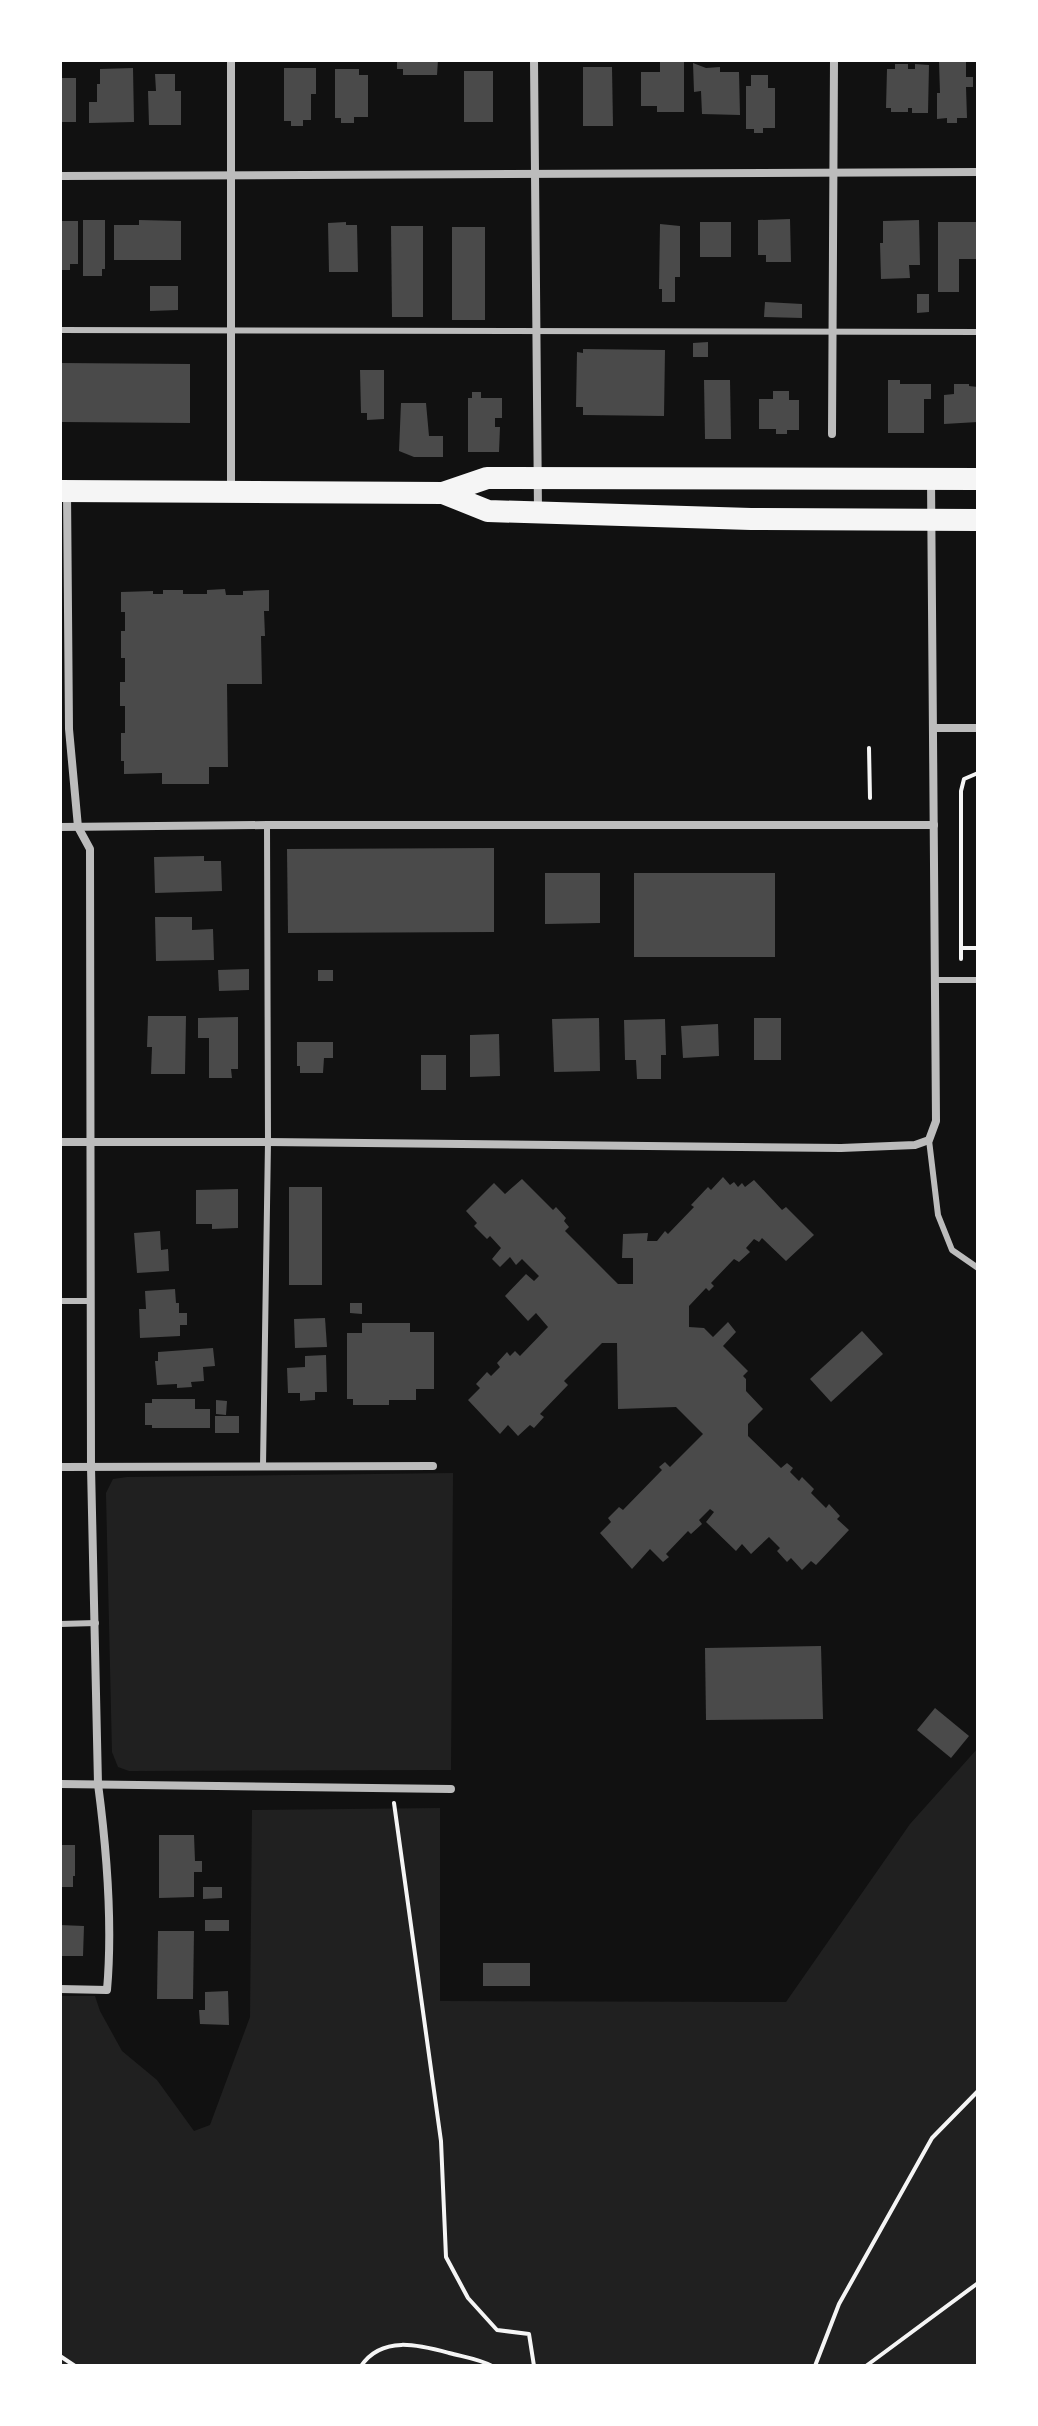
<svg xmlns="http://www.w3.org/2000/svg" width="1038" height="2426" font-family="Poppins,sans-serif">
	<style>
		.green { fill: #202020 }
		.building { fill: #4a4a4a }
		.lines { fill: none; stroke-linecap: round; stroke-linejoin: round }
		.path { stroke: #f5f5f5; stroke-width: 4 }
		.service { stroke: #bcbcbc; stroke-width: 6 }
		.minor { stroke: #bcbcbc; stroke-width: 8 }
		.trunk { stroke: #f5f5f5; stroke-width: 22 }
	</style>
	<rect width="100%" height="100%" fill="#111"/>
	<g class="green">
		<polygon points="453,1473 451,1770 129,1771 118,1767 112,1752 106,1493 113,1479 127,1477"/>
		<polygon points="978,1748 978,2366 60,2366 60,1996 95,1996 100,2011 122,2051 157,2080 194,2131 210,2125 250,2017 252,1810 440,1808 440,2001 786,2002 910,1824"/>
	</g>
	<g class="building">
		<polygon points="397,60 438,60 437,75 403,75 403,69 397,69"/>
		<polygon points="660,60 684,60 684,112 657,112 657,106 641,106 641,72 660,72"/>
		<polygon points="939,62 966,62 966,77 973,77 973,87 966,87 967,118 957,118 957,123 947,123 947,118 937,119 937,93 940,93"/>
		<polygon points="693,63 706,68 720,67 720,72 739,72 740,115 702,114 701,91 694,92"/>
		<polygon points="895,64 908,64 908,69 915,69 915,64 929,65 928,113 912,113 912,108 908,108 908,112 891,112 891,108 886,108 887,69 895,69"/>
		<polygon points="583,67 612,67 613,126 583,126"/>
		<polygon points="133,68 134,122 89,123 89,102 97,102 97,84 100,84 100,69"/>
		<polygon points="284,68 316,68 316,94 311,94 311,120 303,120 303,126 291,126 291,121 284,121"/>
		<polygon points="335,69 359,69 359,75 368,75 368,117 354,117 354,123 341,123 341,118 335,118"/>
		<rect x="464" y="71" width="29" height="51"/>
		<polygon points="155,74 175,74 175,91 181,91 181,125 149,125 148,91 156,91"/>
		<polygon points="751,75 768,75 768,88 775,88 775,128 763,128 763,133 754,133 754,129 746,129 746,86 751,86"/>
		<rect x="60" y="78" width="16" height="44"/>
		<polygon points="790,219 791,262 766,262 766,255 758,255 758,220"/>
		<polygon points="83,220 105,220 105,269 102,269 102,276 83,276"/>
		<polygon points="139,220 181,221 181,260 114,260 114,225 139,225"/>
		<polygon points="919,220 920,265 909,265 910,278 881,279 880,243 883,243 883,221"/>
		<polygon points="60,221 78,221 78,264 70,264 70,270 60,270"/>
		<polygon points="346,222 346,225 357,225 358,272 329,272 328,223"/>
		<rect x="700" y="222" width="31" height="35"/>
		<polygon points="938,222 978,222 978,259 959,259 959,292 938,292"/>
		<polygon points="660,224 680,226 680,277 675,277 675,302 662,302 662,289 659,289"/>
		<polygon points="391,226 423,226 423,317 392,317"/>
		<rect x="452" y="227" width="33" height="93"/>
		<polygon points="150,286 178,286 178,310 150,311"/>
		<polygon points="917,294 929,294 929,312 917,313"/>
		<polygon points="765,302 802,304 802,318 764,317"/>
		<polygon points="708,342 708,357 693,357 693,343"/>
		<polygon points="583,349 665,350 664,416 583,415 583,407 576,407 577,352 583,353"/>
		<polygon points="61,363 190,364 190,423 61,422"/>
		<polygon points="360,370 384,370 384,419 367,420 367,413 361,413"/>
		<polygon points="704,380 730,380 731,439 705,439"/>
		<polygon points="888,380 900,380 900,384 931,384 931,399 924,399 924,433 888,433"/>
		<polygon points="954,384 969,384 969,386 978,387 978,422 944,424 944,395 954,394"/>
		<polygon points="773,391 789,391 789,400 799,400 799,430 787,430 787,434 776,434 776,429 759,429 759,399 773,399"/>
		<polygon points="472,392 481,392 481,398 502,398 502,418 495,418 495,427 500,427 499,452 468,452 468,398 472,398"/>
		<polygon points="401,403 426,403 429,436 443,436 443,457 414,457 399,451"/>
		<polygon points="225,589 226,595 243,595 243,591 269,590 269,611 264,611 265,636 261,636 262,684 227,684 228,767 209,767 209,784 162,784 162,773 124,774 124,761 121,761 121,733 125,733 125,706 120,706 120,682 125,682 125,658 121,658 121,631 125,631 125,612 121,612 121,592 153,591 153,594 163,594 163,590 183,590 183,594 207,594 207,590"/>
		<polygon points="494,848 494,932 288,933 287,849"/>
		<polygon points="204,856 204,861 221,861 222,891 155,893 154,857"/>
		<polygon points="545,873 600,873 600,923 545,924"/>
		<rect x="634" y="873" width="141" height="84"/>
		<polygon points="155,917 192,917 192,930 213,929 214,960 156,961"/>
		<polygon points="249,969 249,990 219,991 218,970"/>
		<rect x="318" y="970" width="15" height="11"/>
		<polygon points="148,1016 186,1016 185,1074 151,1074 152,1047 147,1047"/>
		<polygon points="238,1017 238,1069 231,1069 232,1078 209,1078 209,1038 198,1038 198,1018"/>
		<polygon points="599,1018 600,1071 554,1072 552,1019"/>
		<rect x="754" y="1018" width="27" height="42"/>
		<polygon points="665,1019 666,1055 661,1055 661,1079 637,1079 636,1060 625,1060 624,1020"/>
		<polygon points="718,1024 719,1056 683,1058 681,1026"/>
		<polygon points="499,1034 500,1076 470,1077 470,1035"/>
		<polygon points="297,1042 333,1042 333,1058 324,1058 323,1073 300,1073 300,1066 297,1066"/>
		<rect x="421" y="1055" width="25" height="35"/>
		<polygon points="723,1177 730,1185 734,1182 738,1187 742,1183 745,1187 754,1180 782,1210 786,1207 814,1235 786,1261 762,1238 759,1242 754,1239 746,1248 750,1252 739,1262 734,1259 711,1283 714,1286 709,1291 706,1288 689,1306 689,1327 704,1328 713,1337 728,1322 736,1332 723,1346 748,1371 743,1376 746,1379 746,1391 763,1409 748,1424 748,1436 781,1468 787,1463 793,1468 790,1472 799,1481 802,1477 814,1489 811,1493 826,1508 829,1504 840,1516 837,1519 849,1530 816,1565 811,1561 802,1570 791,1558 787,1562 777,1551 780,1548 769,1537 751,1554 742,1544 736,1551 706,1522 714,1512 710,1509 699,1520 702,1524 691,1534 688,1531 666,1554 669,1557 663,1562 650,1549 632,1569 600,1533 611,1522 608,1518 619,1507 623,1510 662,1470 659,1467 665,1462 670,1467 703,1434 676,1407 618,1409 617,1343 602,1343 564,1381 568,1385 540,1414 544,1417 534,1428 530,1425 518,1436 508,1425 500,1434 468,1400 480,1388 476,1384 487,1372 491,1376 500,1367 497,1363 507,1352 510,1356 515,1351 520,1356 548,1327 536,1313 528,1321 505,1296 526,1274 534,1281 539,1276 522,1259 516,1265 510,1257 500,1267 492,1259 501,1248 490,1236 487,1239 474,1226 477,1223 466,1211 494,1183 505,1194 522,1179 553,1210 556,1207 566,1218 564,1221 569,1227 565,1231 618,1284 633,1284 633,1258 622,1258 623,1234 648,1233 647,1241 657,1241 665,1231 668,1234 694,1207 691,1205 708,1187 711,1190"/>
		<rect x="289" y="1187" width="33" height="98"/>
		<polygon points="238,1189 238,1228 212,1229 212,1224 196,1224 196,1190"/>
		<polygon points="160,1231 161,1250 168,1249 169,1271 137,1273 134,1233"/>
		<polygon points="175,1289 176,1303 179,1303 179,1313 187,1313 187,1325 180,1325 180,1336 140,1338 139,1309 146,1309 145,1291"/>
		<polygon points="350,1303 362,1303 362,1314 350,1313"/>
		<polygon points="325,1318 327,1347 295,1348 294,1319"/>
		<polygon points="362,1323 410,1323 410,1332 434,1332 434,1389 416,1389 416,1400 389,1400 389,1405 353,1405 353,1399 347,1399 347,1333 362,1333"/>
		<polygon points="862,1331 883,1354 831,1402 810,1379"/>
		<polygon points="213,1348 215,1366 203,1367 204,1381 191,1382 192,1387 177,1388 177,1384 157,1385 155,1361 158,1361 158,1352"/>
		<polygon points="326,1355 327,1392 315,1392 315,1400 300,1401 300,1393 288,1393 287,1368 305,1367 305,1356"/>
		<polygon points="152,1399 195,1399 195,1409 210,1409 210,1428 152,1428 152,1425 145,1425 145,1403 152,1403"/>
		<polygon points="216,1400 227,1401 226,1415 216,1414"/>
		<rect x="215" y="1416" width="24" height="17"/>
		<polygon points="821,1646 823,1719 706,1720 705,1648"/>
		<polygon points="935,1708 969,1736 951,1758 917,1730"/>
		<polygon points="159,1835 194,1835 195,1861 202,1861 202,1872 194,1872 194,1897 159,1898"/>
		<polygon points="60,1845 75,1845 75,1876 73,1876 73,1887 60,1887"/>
		<polygon points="203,1887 222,1887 222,1898 203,1899"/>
		<rect x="205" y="1920" width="24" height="11"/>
		<polygon points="60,1925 84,1926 83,1956 60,1956"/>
		<polygon points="158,1931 194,1931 193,1999 157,1999"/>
		<rect x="483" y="1963" width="47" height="23"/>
		<polygon points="228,1991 229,2025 200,2024 199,2010 205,2010 205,1992"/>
	</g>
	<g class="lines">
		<g class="path">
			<polyline points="869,748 870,798"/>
			<polyline points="961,948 978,948"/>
			<polyline points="961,959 961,791 964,779 978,773"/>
			<polyline points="394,1803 441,2141 446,2257 468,2298 497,2330 529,2334 534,2366"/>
			<polyline points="60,2356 75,2366"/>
			<path d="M361,2366C382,2335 419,2345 449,2353C464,2357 479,2359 492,2366"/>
			<polyline points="815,2366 839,2304 932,2138 978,2091"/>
			<polyline points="866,2366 978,2283"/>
		</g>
		<g class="service">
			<polyline points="60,330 978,332"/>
			<polyline points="935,980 978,980"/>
			<polyline points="929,1140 938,1215 952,1250 978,1268"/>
			<polyline points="60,1301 90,1301"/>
			<polyline points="263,1466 268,1142 267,825"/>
			<polyline points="60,1624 96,1623"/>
		</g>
		<g class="minor">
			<polyline points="231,60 231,491"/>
			<polyline points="534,60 538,511"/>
			<polyline points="60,176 978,172"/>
			<polyline points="832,434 834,60"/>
			<polyline points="934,728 978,728"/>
			<polyline points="60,827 267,825 934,825"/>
			<polyline points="60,1142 268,1142 841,1148 915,1145 929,1140 936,1121 931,479"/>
			<polyline points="60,1467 433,1466"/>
			<polyline points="60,1784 451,1789"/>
			<path d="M60,1989L107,1990C113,1922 107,1852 98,1784L91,1467L90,849L78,827L69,729L67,492"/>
		</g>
		<g class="trunk">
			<polyline points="60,491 443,493 487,478 978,479"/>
			<polyline points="443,493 488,511 751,519 978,520"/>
		</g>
	</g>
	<rect width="1038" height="2426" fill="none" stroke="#ffffff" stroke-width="124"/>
</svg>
